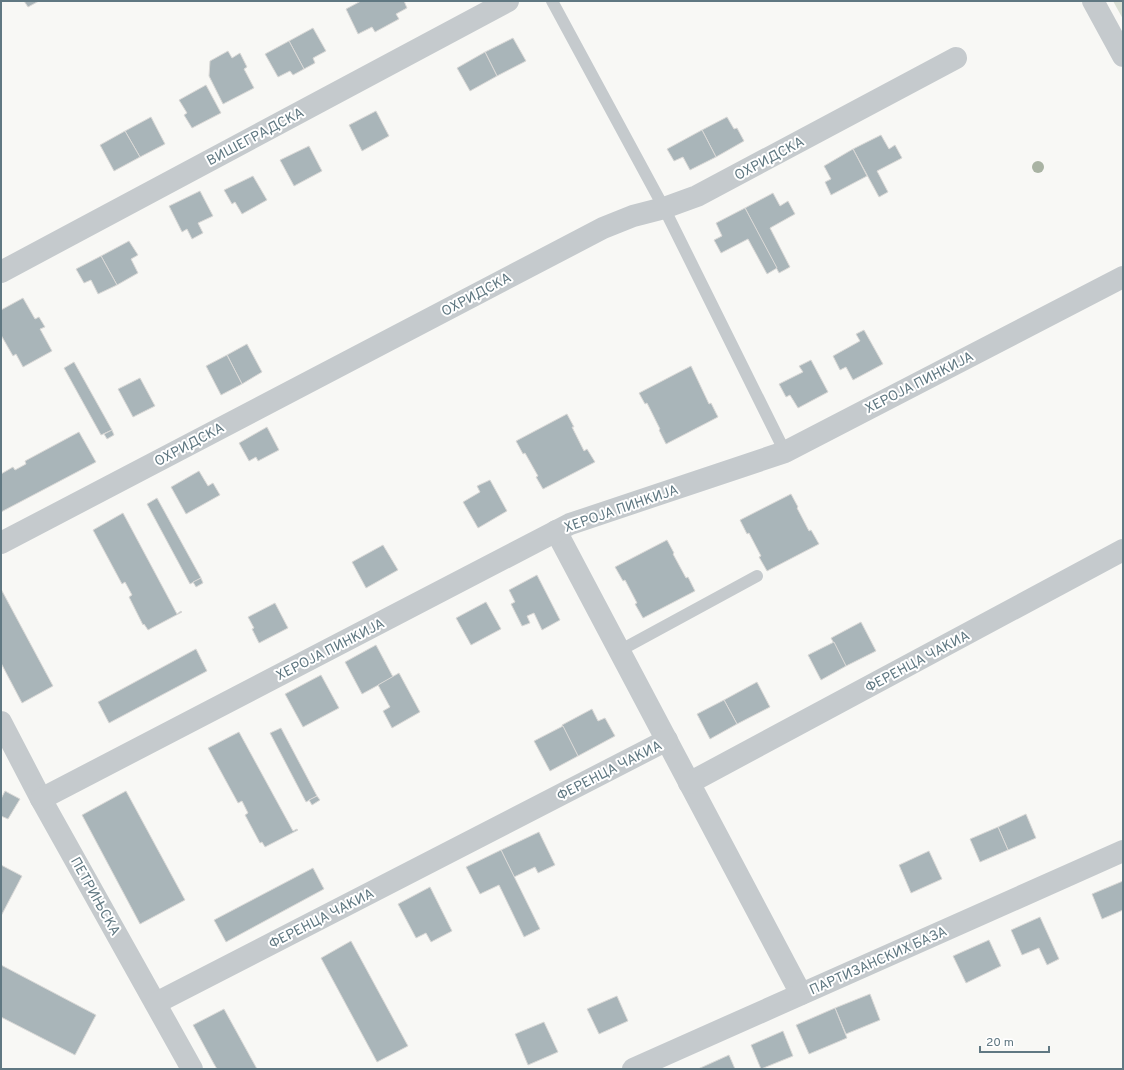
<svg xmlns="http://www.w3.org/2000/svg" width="1124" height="1070" font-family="Overpass,sans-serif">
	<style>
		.green { fill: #dae0d5 }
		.building { fill: #a9b5b9; stroke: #dad9d7 }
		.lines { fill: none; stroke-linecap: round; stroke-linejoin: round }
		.service { stroke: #c5cacd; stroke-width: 12 }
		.minor { stroke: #c5cacd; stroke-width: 22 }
		.tertiary { stroke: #c5cacd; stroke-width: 22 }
		.tree { fill: #a9b3a3 }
		.labels { text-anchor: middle; stroke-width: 4; stroke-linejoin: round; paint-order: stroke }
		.street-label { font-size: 14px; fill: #607882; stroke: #fff }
	</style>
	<rect width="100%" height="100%" fill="#f8f8f5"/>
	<polygon class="green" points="1113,1 1123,1 1123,19"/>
	<g class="building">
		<polygon points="24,1 39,1 28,7"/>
		<polygon points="361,1 404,1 407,8 396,14 399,19 375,32 372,27 358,34 346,9"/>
		<polygon points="313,28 326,51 313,58 315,63 304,69 289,41"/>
		<polygon points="513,38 526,61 497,76 485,52"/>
		<polygon points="289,41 304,69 293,75 290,71 278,77 265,54"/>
		<polygon points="228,51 232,58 240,53 247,67 244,69 254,88 223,104 209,76 210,61"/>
		<polygon points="485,52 497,76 470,91 457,68"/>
		<polygon points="206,85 221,113 192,128 184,115 187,113 179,100"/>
		<polygon points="376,111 389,136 362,151 349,125"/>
		<polygon points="151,117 165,144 140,157 125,131"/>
		<polygon points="727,117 734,129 737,128 744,141 716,157 702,130"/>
		<polygon points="702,130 716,157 690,170 683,157 674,161 667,149"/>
		<polygon points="125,131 140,157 114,171 100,145"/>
		<polygon points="881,135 889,149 895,145 902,158 877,171 888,192 879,197 853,149"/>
		<polygon points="309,146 322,171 294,186 280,160"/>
		<polygon points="853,149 867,176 831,195 825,182 831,179 824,166"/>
		<polygon points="253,176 267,200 242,214 235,202 232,204 224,190"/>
		<polygon points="200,191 213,216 198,223 203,233 192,239 187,229 182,232 169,206"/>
		<polygon points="773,193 780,206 788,201 795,214 770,228 790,267 779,273 745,208"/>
		<polygon points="745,208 777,268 767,274 748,239 721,253 714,240 722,236 716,223"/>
		<polygon points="129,241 138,255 131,259 138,273 117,285 101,256"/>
		<polygon points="101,256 117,285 98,294 91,280 84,283 76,269"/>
		<polygon points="23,298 35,319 39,317 45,327 40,329 52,351 23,367 16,354 13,356 1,335 1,310"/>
		<polygon points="864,330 883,364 853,380 846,367 840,370 833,356 860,341 856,334"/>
		<polygon points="247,344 262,372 242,384 227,355"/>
		<polygon points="227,355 242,384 221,395 206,366"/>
		<polygon points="811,360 828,392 798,408 790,395 786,397 779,384 803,372 799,366"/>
		<polygon points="74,362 112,430 101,435 64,368"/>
		<polygon points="691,366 709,404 711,403 718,417 666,444 659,430 660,429 647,403 645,404 639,393"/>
		<polygon points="140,378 155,406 133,417 118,389"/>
		<polygon points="567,414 574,427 572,427 584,451 587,449 595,462 543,489 536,477 538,476 525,453 523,454 516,441"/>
		<polygon points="267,427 279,450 258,461 256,457 249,461 239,443"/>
		<polygon points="112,430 114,435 107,439 104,434"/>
		<polygon points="79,432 96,462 1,512 1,474 13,467 15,470 26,464 25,461"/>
		<polygon points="199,471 208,486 213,483 220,495 186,514 171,487"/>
		<polygon points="490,480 507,511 478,528 463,502 480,492 477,486"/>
		<polygon points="791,494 798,507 797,508 809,531 811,530 819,544 767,571 759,557 761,556 749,533 747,534 740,520"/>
		<polygon points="157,498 201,578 190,584 147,504"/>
		<polygon points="123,513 177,614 181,611 182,612 148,630 144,624 143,625 129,597 132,595 125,582 122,584 93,530"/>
		<polygon points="667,540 674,553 673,554 686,578 688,577 695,591 643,618 635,604 637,603 625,580 623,581 615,567"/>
		<polygon points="383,545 398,570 366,588 352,562"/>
		<polygon points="537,575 560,620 542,630 534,613 527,616 530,623 522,626 511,604 515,602 509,590"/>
		<polygon points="201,578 203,583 196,587 193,582"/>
		<polygon points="1,589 53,686 22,703 1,663"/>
		<polygon points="486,602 501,629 471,645 456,618"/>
		<polygon points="275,603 288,628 259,643 252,629 254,628 248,617"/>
		<polygon points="861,622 876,651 846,666 831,638"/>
		<polygon points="834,642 846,666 821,680 808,655"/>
		<polygon points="376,645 393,677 362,694 345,662"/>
		<polygon points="196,649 207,671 109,723 98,702"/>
		<polygon points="399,673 420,712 392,728 383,711 390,707 378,685"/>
		<polygon points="321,675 339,708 303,727 285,694"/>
		<polygon points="757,682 770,707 737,724 724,700"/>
		<polygon points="724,700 737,724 710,739 697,714"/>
		<polygon points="592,709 598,721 605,718 615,736 578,756 562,725"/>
		<polygon points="563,726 578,756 550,771 534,741"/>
		<polygon points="281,728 317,796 306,802 270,733"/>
		<polygon points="239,732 293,831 297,829 298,830 265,847 262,842 260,843 245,815 248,813 242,801 238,803 208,748"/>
		<polygon points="5,791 20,799 8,819 1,816 1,799"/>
		<polygon points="126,791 185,900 140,924 82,815"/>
		<polygon points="317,796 320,800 312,805 309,800"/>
		<polygon points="1026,814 1036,838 1008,850 998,827"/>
		<polygon points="998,827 1008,850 980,862 970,839"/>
		<polygon points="539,832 555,865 538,873 535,867 514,877 501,850"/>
		<polygon points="501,850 540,929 524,937 499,885 480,894 466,867"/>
		<polygon points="929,851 942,879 911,893 899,865"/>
		<polygon points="1,865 22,876 1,916"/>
		<polygon points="313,868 324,889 226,942 214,920"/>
		<polygon points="1123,881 1123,910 1102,919 1092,894"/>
		<polygon points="430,887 452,931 431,942 426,933 416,938 398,904"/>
		<polygon points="1040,917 1059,959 1047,965 1039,948 1022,955 1011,930"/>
		<polygon points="989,940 1001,966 966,983 953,956"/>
		<polygon points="351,941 408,1046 377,1062 321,958"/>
		<polygon points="1,965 96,1015 75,1055 1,1017"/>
		<polygon points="870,994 880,1020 846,1034 835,1008"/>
		<polygon points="617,996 628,1021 599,1034 587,1009"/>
		<polygon points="835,1008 847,1038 809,1054 796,1025"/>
		<polygon points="224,1009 257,1069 217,1069 214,1064 193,1025"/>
		<polygon points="544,1022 558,1052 528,1065 515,1034"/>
		<polygon points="783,1031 793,1056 761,1069 751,1045"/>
		<polygon points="729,1055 735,1069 698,1069"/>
	</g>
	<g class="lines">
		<g class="service">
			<polyline points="552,1 664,208 785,452"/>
			<polyline points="619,651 757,576"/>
		</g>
		<g class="minor">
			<polyline points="1093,1 1123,56"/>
			<polyline points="1,272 508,1"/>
			<polyline points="556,531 801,994"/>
			<polyline points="1,543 603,228 633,216 664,208 697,196 956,58"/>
			<polyline points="1,722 41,799 192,1069"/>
			<polyline points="689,783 1123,550"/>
			<polyline points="41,799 570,524 785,452 1123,277"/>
			<polyline points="156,1003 667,740"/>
		</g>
		<polyline class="tertiary" points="633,1069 1123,851"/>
	</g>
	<circle class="tree" cx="1038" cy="167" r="6"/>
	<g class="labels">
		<g class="street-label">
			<text transform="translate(255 136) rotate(-28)" y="5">ВИШЕГРАДСКА</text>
			<text transform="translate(769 158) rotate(-28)" y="5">ОХРИДСКА</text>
			<text transform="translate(476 294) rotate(-28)" y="5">ОХРИДСКА</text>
			<text transform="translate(919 382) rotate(-27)" y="5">ХЕРОЈА ПИНКИЈА</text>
			<text transform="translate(189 444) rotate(-28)" y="5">ОХРИДСКА</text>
			<text transform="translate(621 508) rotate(-19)" y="5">ХЕРОЈА ПИНКИЈА</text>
			<text transform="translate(330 649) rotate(-27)" y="5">ХЕРОЈА ПИНКИЈА</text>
			<text transform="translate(917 661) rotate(-28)" y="5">ФЕРЕНЦА ЧАКИА</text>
			<text transform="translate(609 770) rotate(-27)" y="5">ФЕРЕНЦА ЧАКИА</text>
			<text transform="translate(96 896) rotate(61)" y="5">ПЕТРИЊСКА</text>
			<text transform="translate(321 918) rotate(-27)" y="5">ФЕРЕНЦА ЧАКИА</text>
			<text transform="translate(878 960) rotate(-24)" y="5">ПАРТИЗАНСКИХ БАЗА</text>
		</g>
	</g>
	<rect width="1124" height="1070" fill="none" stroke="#607882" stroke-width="4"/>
	<path d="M980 1046v6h69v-6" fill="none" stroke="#607882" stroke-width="2"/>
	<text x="986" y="1046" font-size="12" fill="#607882" stroke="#ffffff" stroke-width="3" paint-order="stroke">20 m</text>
</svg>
